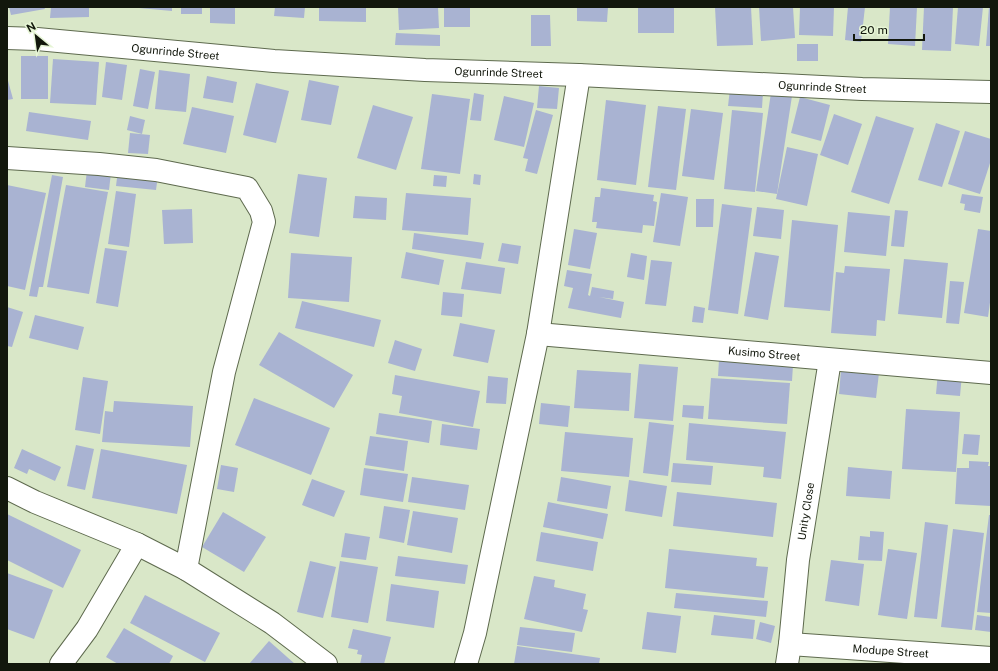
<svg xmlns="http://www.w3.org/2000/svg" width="998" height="671" font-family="'Public Sans',sans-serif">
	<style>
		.building { fill: #a9b3d2 }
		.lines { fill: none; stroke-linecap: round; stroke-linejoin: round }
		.street-casing { stroke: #5e6a4e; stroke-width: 24 }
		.street { stroke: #fff; stroke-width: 22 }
		.labels { text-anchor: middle; stroke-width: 4; stroke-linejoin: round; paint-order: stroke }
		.street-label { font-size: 11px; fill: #12170c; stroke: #e6f5d5 }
	</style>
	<rect width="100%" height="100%" fill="#d9e7c8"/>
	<g class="building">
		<polygon points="9,7 44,7 45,9 11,15"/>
		<polygon points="51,7 89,7 89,17 50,18"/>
		<polygon points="139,7 172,7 172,11 139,8"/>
		<rect x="181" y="7" width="21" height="7"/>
		<polygon points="210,7 235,7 235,24 210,23"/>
		<polygon points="275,7 305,7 304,18 274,16"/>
		<polygon points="319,7 366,7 366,22 319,21"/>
		<polygon points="398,7 438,7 439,28 399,30"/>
		<rect x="444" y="7" width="26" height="20"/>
		<polygon points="577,7 608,7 607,22 577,21"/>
		<rect x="638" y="7" width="36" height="26"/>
		<polygon points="715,7 751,7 753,45 717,46"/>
		<polygon points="759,7 793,7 795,38 761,41"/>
		<polygon points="800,7 834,7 833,36 799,35"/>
		<polygon points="848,7 865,7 861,42 845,40"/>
		<polygon points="890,7 917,7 915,46 888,44"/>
		<polygon points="924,7 953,7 951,51 922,50"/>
		<polygon points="958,7 983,7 979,46 955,44"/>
		<polygon points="989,7 991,7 991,46 986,46"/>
		<polygon points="531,15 550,15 551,46 531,46"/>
		<polygon points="396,33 440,35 440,46 395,45"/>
		<rect x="797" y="44" width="21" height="17"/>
		<rect x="21" y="56" width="27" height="43"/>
		<polygon points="53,59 99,62 96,105 50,103"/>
		<polygon points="106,62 127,65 122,100 102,97"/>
		<polygon points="140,69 155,72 148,109 133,106"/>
		<polygon points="159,70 190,74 186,112 155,109"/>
		<polygon points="207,76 237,82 233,103 203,98"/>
		<polygon points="7,77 13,99 7,100"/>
		<polygon points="309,80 339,86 331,125 301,120"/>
		<polygon points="256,83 289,91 276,143 243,135"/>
		<polygon points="539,86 559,88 557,109 537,108"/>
		<polygon points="730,89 763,92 762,108 728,106"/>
		<polygon points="474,93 484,95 481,121 470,120"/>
		<polygon points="771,93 792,96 777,194 756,191"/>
		<polygon points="432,94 470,99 460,174 421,169"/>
		<polygon points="504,96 534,103 524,147 494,140"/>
		<polygon points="800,97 830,105 821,141 791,133"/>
		<polygon points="606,100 646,105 636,185 597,180"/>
		<polygon points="373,105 413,117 396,170 357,158"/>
		<polygon points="658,106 686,109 676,190 648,187"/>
		<polygon points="192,107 234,116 226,153 183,144"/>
		<polygon points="691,109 723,113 714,180 682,176"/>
		<polygon points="536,110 553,115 537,174 525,171 528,159 523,158"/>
		<polygon points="732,110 763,113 755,192 724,189"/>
		<polygon points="29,112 91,121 88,140 26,131"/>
		<polygon points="834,114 862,124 848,165 820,155"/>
		<polygon points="130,116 145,120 142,134 127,130"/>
		<polygon points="876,116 914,128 889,204 851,192"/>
		<polygon points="936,123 960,131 942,187 918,180"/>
		<polygon points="965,131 991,139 991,160 980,194 948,184"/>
		<polygon points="130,133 150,135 148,154 128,153"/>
		<polygon points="787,147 818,154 807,206 776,199"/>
		<polygon points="87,170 111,173 109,190 85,187"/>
		<polygon points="118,170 158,175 156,190 116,186"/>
		<polygon points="298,174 327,178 319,237 289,233"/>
		<polygon points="474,174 481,175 480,185 473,184"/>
		<polygon points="52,175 63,177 43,287 39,287 37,297 29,296"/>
		<polygon points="434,175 447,176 446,187 433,186"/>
		<polygon points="7,185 46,193 25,290 7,286"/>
		<polygon points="66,185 108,192 89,294 47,287"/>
		<polygon points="601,188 654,195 653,201 657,202 654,226 643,225 642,233 596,228 597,222 592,222 595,197 600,197"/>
		<polygon points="116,191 136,194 129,247 108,244"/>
		<polygon points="406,193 471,198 468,235 402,230"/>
		<polygon points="661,193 688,197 680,246 653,242"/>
		<polygon points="962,194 983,197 980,213 964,210 965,204 960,203"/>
		<polygon points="355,196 387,198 386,220 353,218"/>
		<polygon points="696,199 714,199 713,227 696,227"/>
		<polygon points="722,204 752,208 738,314 708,310"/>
		<polygon points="757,207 784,210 781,239 753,236"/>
		<polygon points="192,209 193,243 164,244 162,210"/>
		<polygon points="895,210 908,211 904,247 891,246"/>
		<polygon points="848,212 890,216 886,256 844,252"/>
		<polygon points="792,220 838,225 830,311 784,307"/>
		<polygon points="574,229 597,233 590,269 568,265"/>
		<polygon points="978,229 991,231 991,295 988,317 964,313"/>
		<polygon points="414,233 484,243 481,259 412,249"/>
		<polygon points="502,243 521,246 518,264 498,261"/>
		<polygon points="105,248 127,251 118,307 96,303"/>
		<polygon points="406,252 444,260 439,285 401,278"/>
		<polygon points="755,252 779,256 768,320 744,316"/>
		<polygon points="291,253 352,257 349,302 288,298"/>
		<polygon points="631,253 647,256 644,280 627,277"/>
		<polygon points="904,259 948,263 942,318 898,314"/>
		<polygon points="651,260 672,262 666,306 645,304"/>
		<polygon points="466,262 505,268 501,294 461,289"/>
		<polygon points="845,266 890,269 885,321 877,320 876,336 831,333 836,272 844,273"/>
		<polygon points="567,270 592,274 588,295 590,296 592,287 614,291 613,299 599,297 624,302 621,318 568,308 573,288 564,286"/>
		<polygon points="950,281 964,282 959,324 946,323"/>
		<polygon points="443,292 464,294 462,317 441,315"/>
		<polygon points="302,301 381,320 374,347 295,328"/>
		<polygon points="694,306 705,308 703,323 692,322"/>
		<polygon points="7,307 23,312 12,347 7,346"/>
		<polygon points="35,315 84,327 78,350 29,338"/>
		<polygon points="460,323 495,330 488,363 453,356"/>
		<polygon points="279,332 353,375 334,408 259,365"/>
		<polygon points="395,340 422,349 415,371 388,363"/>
		<polygon points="719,360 793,365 792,381 718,376"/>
		<polygon points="639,364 678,367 673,421 634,418"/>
		<polygon points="577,370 631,373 629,411 574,408"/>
		<polygon points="841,370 879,373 876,398 839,394"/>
		<polygon points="938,372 962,374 960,396 936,394"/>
		<polygon points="395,375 480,391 473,427 399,413 402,396 392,394"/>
		<polygon points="488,376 508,378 506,404 486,403"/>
		<polygon points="83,377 108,381 100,434 75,430"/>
		<polygon points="711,378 790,383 787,424 708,419"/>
		<polygon points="254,398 330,428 311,475 235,445"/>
		<polygon points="114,401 193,406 190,447 102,442 105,411 113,412"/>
		<polygon points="541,403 570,406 568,427 539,424"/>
		<polygon points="683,405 704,406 703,419 682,417"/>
		<polygon points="906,409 960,412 956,472 902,469"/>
		<polygon points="379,413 432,421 429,443 376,434"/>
		<polygon points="649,422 674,425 668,476 643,473"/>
		<polygon points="689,423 786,432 781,479 763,477 764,467 686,460"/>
		<polygon points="442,424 480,429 477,450 440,445"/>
		<polygon points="565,432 633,438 629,477 561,471"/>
		<polygon points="964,434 980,435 978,455 962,454"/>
		<polygon points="370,436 408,441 404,471 365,465"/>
		<polygon points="76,445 94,449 85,490 67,486"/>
		<polygon points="22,449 61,467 55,481 29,469 27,474 14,468"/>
		<polygon points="101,449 187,465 177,514 92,498"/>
		<polygon points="969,461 989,462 988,466 991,466 991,506 955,504 957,468 969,468"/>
		<polygon points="673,463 713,466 711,485 671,482"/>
		<polygon points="221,465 238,468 234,492 217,489"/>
		<polygon points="848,467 892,471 890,499 846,496"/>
		<polygon points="364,468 408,474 403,502 360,495"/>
		<polygon points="412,477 469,485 465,510 408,502"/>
		<polygon points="561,477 611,486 607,509 557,501"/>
		<polygon points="312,479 345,491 334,517 302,505"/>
		<polygon points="629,480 667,486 662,517 625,511"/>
		<polygon points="677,492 777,503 773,537 673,526"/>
		<polygon points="548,502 608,514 603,539 543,527"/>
		<polygon points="384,506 410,510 404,543 379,538"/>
		<polygon points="413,511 458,518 452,553 407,545"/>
		<polygon points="223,512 266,537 244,572 202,547"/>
		<polygon points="7,514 81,550 63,588 7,560"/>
		<polygon points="989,515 991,515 991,613 977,612"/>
		<polygon points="925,522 948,525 937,619 914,617"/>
		<polygon points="953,529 984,533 972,630 941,627"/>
		<polygon points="870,531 884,532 882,561 858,560 860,536 870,537"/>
		<polygon points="541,532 598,542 593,571 536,561"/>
		<polygon points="345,533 370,537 366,560 341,557"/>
		<polygon points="669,549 757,558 756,566 768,567 764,598 665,588"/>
		<polygon points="888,549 917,553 907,619 878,615"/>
		<polygon points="398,556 468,565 465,584 395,576"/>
		<polygon points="831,560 864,564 859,606 825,601"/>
		<polygon points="310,561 336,567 323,618 297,612"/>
		<polygon points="340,561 378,567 368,623 331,617"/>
		<polygon points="7,573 53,590 34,639 7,629"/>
		<polygon points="534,576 555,580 554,587 586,594 583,609 588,610 582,632 524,619"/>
		<polygon points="391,584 439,591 434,628 386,621"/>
		<polygon points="676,593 768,601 766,617 674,608"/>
		<polygon points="145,595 220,633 205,662 130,623"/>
		<polygon points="647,612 681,616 676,653 642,649"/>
		<polygon points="714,615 755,620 753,639 711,635"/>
		<polygon points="977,615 991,617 991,632 975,630"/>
		<polygon points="760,622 775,626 771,643 756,639"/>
		<polygon points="520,627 575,633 572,652 517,645"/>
		<polygon points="124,628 173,656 169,664 118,664 106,657"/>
		<polygon points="353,629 391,637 384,664 360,664 362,655 357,654 358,650 348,648"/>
		<polygon points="269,641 295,664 249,664"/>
		<polygon points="517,646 600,658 599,664 514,664"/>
	</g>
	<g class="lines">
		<defs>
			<g id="street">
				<path id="s1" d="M7,38L37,39L274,61L425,70L579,75L862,89L991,92"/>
				<polyline points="7,158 99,164 156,170 247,188 261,211 264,222 224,372 186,569"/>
				<path id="s2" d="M538,334L991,373"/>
				<polyline points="7,488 35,502 137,544 186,569 272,623 326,664"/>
				<path id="s3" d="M790,644L991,658"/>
				<polyline points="61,664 87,629 137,544"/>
				<polyline points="466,664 475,633 538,334 579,75"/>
				<path id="s4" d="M787,664L790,644L798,560L830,360"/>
			</g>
		</defs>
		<use href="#street" class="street-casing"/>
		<use href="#street" class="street"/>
	</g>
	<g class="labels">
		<g class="street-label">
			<text dy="4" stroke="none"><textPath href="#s1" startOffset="169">Ogunrinde Street</textPath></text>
			<text dy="4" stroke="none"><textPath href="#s1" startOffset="493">Ogunrinde Street</textPath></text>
			<text dy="4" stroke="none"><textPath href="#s1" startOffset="817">Ogunrinde Street</textPath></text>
			<text dy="4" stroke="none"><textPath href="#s2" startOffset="227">Kusimo Street</textPath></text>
			<text dy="4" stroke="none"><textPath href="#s4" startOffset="154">Unity Close</textPath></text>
			<text dy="4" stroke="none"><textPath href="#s3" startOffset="101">Modupe Street</textPath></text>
		</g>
	</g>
	<rect width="998" height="671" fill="none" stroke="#12170c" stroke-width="16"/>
	<g transform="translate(36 36) rotate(331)" stroke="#e6f5d5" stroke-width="3" paint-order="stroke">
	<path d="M0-3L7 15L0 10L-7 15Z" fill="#12170c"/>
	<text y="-6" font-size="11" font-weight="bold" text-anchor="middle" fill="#12170c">N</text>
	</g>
	<path d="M854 34v6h70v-6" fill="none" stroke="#12170c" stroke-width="2"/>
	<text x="860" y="34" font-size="12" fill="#12170c" stroke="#e6f5d5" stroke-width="3" paint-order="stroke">20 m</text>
</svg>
